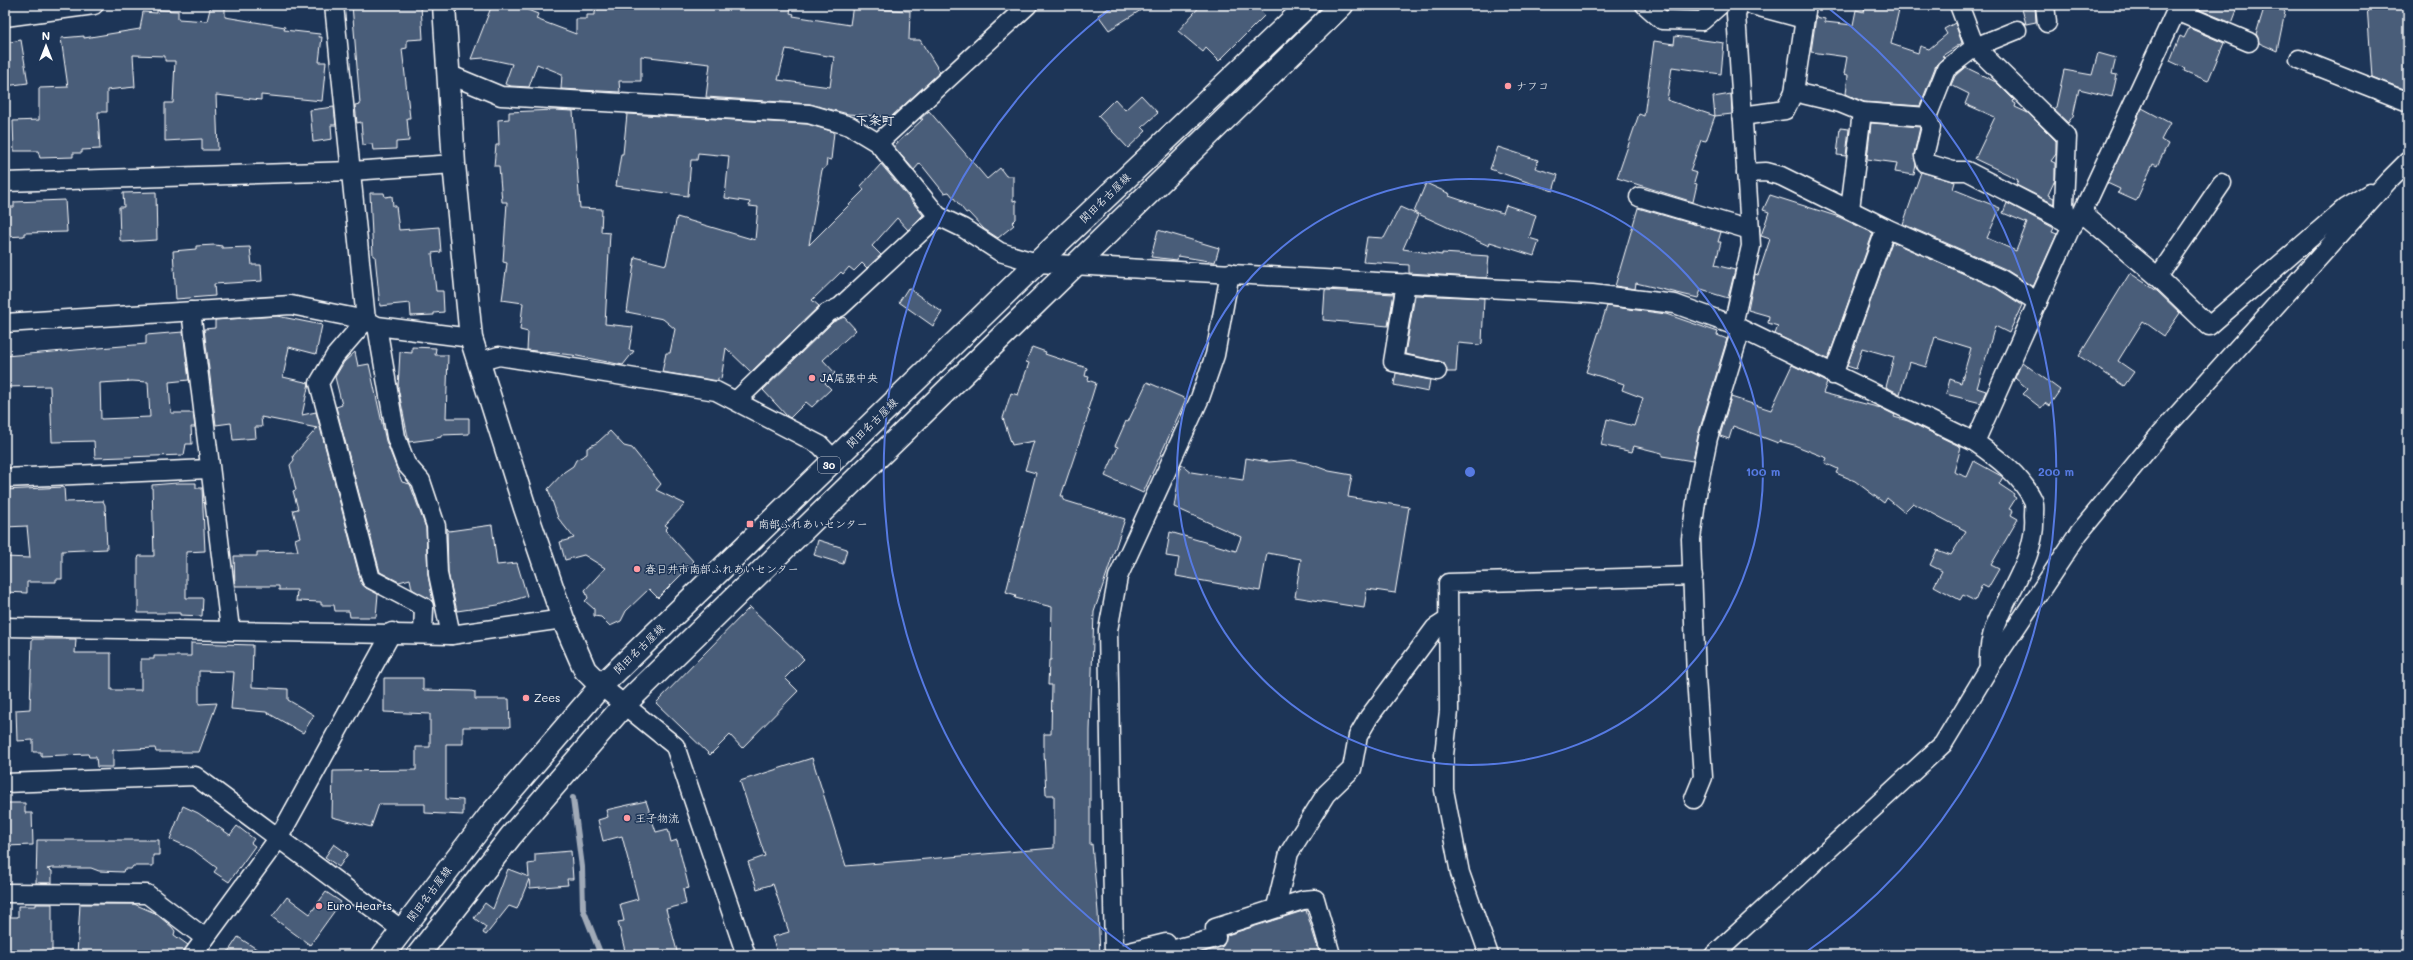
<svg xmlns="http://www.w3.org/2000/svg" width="2413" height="960" font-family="Mali,'Klee One',sans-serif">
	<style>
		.built { fill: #2a4161 }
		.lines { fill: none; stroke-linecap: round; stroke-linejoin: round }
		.stream { stroke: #a0aab8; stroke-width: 6 }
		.building { fill: #4a5d79; stroke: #fff; fill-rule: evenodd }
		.minor-casing { stroke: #fff; stroke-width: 21 }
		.tertiary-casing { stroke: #fff; stroke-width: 25 }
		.primary-casing { stroke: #fff; stroke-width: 25 }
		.minor { stroke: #1d3557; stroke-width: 18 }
		.tertiary { stroke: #1d3557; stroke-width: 22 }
		.primary { stroke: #1d3557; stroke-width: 22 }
		.ring { fill: none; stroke: #567ae2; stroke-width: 2 }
		.poi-dot { fill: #ff9aa2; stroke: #1d3557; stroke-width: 1.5 }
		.labels { text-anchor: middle; stroke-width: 3; stroke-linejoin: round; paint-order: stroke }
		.shield { fill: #1d3557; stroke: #bbc2cd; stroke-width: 1 }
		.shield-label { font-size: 10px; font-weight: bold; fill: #fff }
		.poi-label { font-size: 11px; fill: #fff; stroke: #1d3557; text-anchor: start }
		.street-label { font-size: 11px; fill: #fff; stroke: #1d3557 }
		.quarter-label { font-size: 13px; font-weight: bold; fill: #fff; stroke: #1d3557 }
		.centre { fill: #567ae2; stroke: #1d3557; stroke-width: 2 }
		.ring-label { font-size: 12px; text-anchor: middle; font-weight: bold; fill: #567ae2; stroke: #1d3557; stroke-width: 3; stroke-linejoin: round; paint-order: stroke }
	</style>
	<rect width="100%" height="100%" fill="#1d3557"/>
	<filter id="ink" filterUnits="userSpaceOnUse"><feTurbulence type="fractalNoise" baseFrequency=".025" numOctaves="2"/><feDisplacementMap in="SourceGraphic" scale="8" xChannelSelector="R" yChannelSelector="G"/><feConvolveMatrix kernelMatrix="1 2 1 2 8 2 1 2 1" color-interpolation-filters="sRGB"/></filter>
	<g filter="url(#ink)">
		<polygon class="built" points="1651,5 1714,5 1701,19 1664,16"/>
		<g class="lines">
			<polyline class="stream" points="573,798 582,867 583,909 601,955"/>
		</g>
		<g class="building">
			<polygon points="211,5 225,6 225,17 285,27 284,30 320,34 319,37 322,37 319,62 326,62 322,101 261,95 261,100 216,95 218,150 202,150 202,139 165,141 165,103 173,103 175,61 165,61 165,56 133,55 135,87 107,90 107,112 98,112 100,149 82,150 82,153 73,153 73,157 40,158 38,151 14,151 13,121 39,120 39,88 68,87 61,38 84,36 84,38 140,29 143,12 157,13 157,10 178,11 178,19 207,21"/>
			<polygon points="352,5 421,5 423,39 407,40 407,48 402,49 410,118 407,118 409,141 396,142 396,149 373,150 372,144 363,145 361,122 357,123 355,105 360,104"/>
			<path d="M492,5H515L538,14L536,19L576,34V19H587V15H595V10L601,9L624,10V5H792L790,13L794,14L793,16L850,25L853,5H870L869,9L910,11L909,40H920L940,72L891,117L848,114L810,104L706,97L710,64L641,56V81H619L620,92L561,89L562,74L537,64L529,87L511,86L505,84L512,64L484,58L471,59ZM786,49L834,57L830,87L778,80Z"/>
			<polygon points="1114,5 1149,5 1109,30 1098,15"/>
			<polygon points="1201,5 1255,5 1265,15 1219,61 1206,48 1203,52 1178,31"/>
			<polygon points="1865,5 1900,5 1891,44 1918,53 1920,46 1929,49 1947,34 1944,29 1955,23 1962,43 1942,56 1944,57 1936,65 1920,106 1864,102 1846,94 1848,75 1844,74 1847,57 1811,52 1816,17 1825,19 1825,22 1853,25 1856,10 1864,12"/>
			<polygon points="2201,5 2239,5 2232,23 2200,10"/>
			<polygon points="2265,5 2283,10 2285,12 2277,51 2259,43 2256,34"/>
			<polygon points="2367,5 2408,5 2408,91 2372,77"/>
			<polygon points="2035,6 2036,22 2026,24 2022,9"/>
			<polygon points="2189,28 2224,43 2208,81 2184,71 2185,68 2170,61 2180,36 2184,38"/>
			<polygon points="1675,36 1724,43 1721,74 1672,67 1667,100 1715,116 1706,141 1701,140 1690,171 1697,173 1694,183 1697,184 1693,202 1617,178 1639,114 1644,116 1654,41 1674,44"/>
			<polygon points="21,40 28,83 5,86 5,43"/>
			<polygon points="2098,53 2116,58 2112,74 2117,75 2112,97 2079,89 2073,116 2068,123 2053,109 2056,107 2064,70 2092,75"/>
			<polygon points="1965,67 1996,82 2014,100 2013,102 2016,104 2015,107 2028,113 2056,141 2056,154 2051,161 2055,163 2055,180 2048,195 2054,198 2054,204 2016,185 2018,180 2007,174 1975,159 1995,117 1965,104 1969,94 1951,85 1955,76"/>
			<polygon points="1731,94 1732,114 1715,116 1713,97"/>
			<polygon points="1141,95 1158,113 1142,127 1146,131 1128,148 1098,116 1115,99 1125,110"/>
			<polygon points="334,107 336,125 331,125 332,139 313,142 310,110"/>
			<polygon points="2142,108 2170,123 2161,140 2168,144 2157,166 2153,164 2136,201 2118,193 2120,189 2107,183"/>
			<polygon points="554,110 573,111 580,208 602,209 601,232 610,233 605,324 633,327 629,350 634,351 623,365 572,355 527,350 528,332 520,330 523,303 502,300 507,263 503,262 507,202 502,202 499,166 494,166 496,145 499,145 498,120 509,119 509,112"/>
			<polygon points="929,111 987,179 1000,168 1006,176 1013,176 1013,201 1016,200 1016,219 1012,223 1014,225 998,238 984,229 968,212 966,213 949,192 944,193 920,163 914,170 895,148 895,145 923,119 920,119"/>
			<polygon points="627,114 807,124 834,132 831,160 827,159 826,167 822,170 809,245 864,190 861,186 881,164 923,215 908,230 897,218 872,246 881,255 867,268 862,263 854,271 849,267 843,274 841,272 812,300 819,306 751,372 726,348 721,379 718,378 718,381 662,372 666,353 670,353 675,329 663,319 627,312 635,257 666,265 677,217 755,240 758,207 749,206 750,202 725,198 729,156 698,153 697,160 691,160 688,196 616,186 621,154 623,154"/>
			<polygon points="1871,123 1920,127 1914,154 1916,165 1914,175 1895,172 1897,163 1867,159"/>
			<polygon points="1840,128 1849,129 1846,156 1837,155"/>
			<polygon points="1498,147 1538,160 1535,168 1558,175 1553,191 1490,169"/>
			<polygon points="1921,172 1955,182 1953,189 2000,208 1987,238 2016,251 2027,223 2003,213 2007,203 2054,228 2052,232 2057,234 2033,287 2005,269 1903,224"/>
			<polygon points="1426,183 1450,194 1449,196 1485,208 1503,213 1506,205 1536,215 1529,238 1539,241 1534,256 1490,242 1489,246 1414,212"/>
			<polygon points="156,192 157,240 123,242 120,240 119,207 124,207 123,193"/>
			<polygon points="370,193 384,193 385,197 392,196 393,206 396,206 399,230 439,227 441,252 432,253 436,291 443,291 444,312 434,313 434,315 411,316 410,303 380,306 375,256 373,256"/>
			<polygon points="1770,195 1839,217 1873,233 1828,359 1775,334 1778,326 1768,323 1769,316 1748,310 1755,274 1758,275 1770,239 1761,236 1769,212 1763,210"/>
			<polygon points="65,200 67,232 24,233 24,236 5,237 5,207 14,207 14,202"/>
			<polygon points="1400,207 1418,215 1403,249 1442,255 1442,253 1489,256 1487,278 1409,273 1409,265 1363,262 1367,237 1384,238"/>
			<polygon points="1638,208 1721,232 1718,242 1721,242 1715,265 1735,270 1728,298 1701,290 1698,298 1636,283 1635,289 1615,286"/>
			<polygon points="1158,230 1219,248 1215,262 1178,256 1177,260 1151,257"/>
			<polygon points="1892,242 1996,288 2022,305 2009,333 1995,326 1977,388 1986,391 1981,403 1946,394 1950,379 1961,383 1971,348 1935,337 1926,367 1909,362 1900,394 1886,387 1894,357 1862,348 1856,369 1847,366"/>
			<polygon points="215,245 222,246 222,248 250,247 252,265 261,265 262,281 214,284 215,296 176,299 173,251 196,249 196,246"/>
			<polygon points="2130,273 2157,291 2180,313 2164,336 2143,321 2118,361 2134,372 2124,386 2079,356"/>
			<polygon points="908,288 942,312 933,326 899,302"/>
			<polygon points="1325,290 1394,294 1388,326 1323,320"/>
			<polygon points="1415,295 1484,298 1482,343 1480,345 1458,343 1456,372 1447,372 1444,363 1439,361 1405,354"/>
			<polygon points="1607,306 1666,314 1718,332 1717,335 1727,339 1698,435 1693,461 1662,456 1662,453 1634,446 1632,452 1601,445 1607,419 1634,426 1643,398 1622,390 1624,384 1586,372"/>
			<polygon points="277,316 322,325 316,354 289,347 283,377 309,383 302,415 316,412 361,582 366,588 378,594 376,617 350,617 349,611 335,611 334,605 321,605 321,602 296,601 297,590 279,590 279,586 235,586 234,556 257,556 257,552 298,551 295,539 300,537 293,510 298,509 293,491 296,490 290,465 294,460 293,456 317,428 261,417 262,427 255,427 256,438 233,440 231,423 216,425 204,329 215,328 215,320"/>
			<polygon points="844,317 856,330 823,360 835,373 825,383 831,389 812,407 806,402 790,418 787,416 763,390 833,322"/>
			<path d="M183,332L189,380L169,382L171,413H193L195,427H191L192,444H186L184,455L95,458L94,441L52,442L50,386L5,387V356L146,344V335ZM132,381L148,382L150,417L101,419L100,383Z"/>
			<polygon points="412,347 436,348 435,355 448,355 446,418 469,418 469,434 441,435 441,437 432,439 409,442 398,388 400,352 412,353"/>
			<polygon points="1032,347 1046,352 1045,354 1087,368 1085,376 1089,377 1088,380 1096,383 1088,409 1090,410 1061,496 1064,496 1063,500 1125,519 1094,612 1090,731 1090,845 1092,844 1098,912 1100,955 778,955 772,937 789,932 773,884 757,889 748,862 765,856 740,781 812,758 846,866 1054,848 1054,795 1046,795 1044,752 1044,734 1051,734 1052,685 1048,685 1049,660 1051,660 1052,607 1015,598 1016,595 1006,592 1036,473 1025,470 1034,441 1012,445 1003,418 1011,393 1018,395 1029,363 1026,362"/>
			<polygon points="355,352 358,366 369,364 386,441 402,482 410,484 426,528 428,575 433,602 412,589 410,579 399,582 380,572 336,407 342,405 335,377 344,362"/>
			<polygon points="2022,362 2060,390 2049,406 2045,403 2041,408 2023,394 2028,389 2015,378"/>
			<polygon points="1792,365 1825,381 1827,383 1823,393 1881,408 1895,415 1894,417 1908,421 1961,447 1954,472 1967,477 1974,461 2003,477 1999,484 2014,494 2013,496 2016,498 2009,509 2013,511 2011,515 2018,519 1991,565 1999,569 1988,588 1982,585 1975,601 1963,595 1960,600 1934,586 1942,571 1930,565 1937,550 1951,555 1966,531 1913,503 1904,512 1887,498 1884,503 1855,481 1836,473 1838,469 1825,463 1827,458 1794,445 1779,441 1778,443 1733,426 1729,439 1720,436 1731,397 1771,410"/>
			<polygon points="1396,373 1430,380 1428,392 1394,385"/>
			<polygon points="1147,382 1186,399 1143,493 1105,476 1118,447 1115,446 1126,421 1128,422"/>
			<polygon points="610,431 624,446 632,448 661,484 656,490 685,504 665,525 668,527 665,530 694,562 658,598 649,589 626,611 621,621 610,626 601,617 594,616 594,609 585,601 588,598 585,590 605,568 584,555 565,560 560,542 574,538 558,518 548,489 564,472 573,466 576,460 587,454 587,448 598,442"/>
			<polygon points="1246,458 1269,462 1292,460 1307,463 1329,471 1352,475 1348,497 1409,507 1395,593 1367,589 1364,608 1295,597 1301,559 1267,553 1260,591 1176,576 1179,558 1166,556 1170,532 1236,551 1241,537 1174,507 1181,464 1191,472 1243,480"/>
			<polygon points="177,483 196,483 196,488 202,488 205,551 186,552 186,598 203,598 202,616 180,615 180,613 138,613 138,559 139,556 154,556 152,485"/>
			<polygon points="64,487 65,502 103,501 105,505 107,549 62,551 62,579 56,579 56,582 27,582 27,593 5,592 5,557 30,558 27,526 5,527 5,490"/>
			<polygon points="492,525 497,565 517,563 527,596 498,605 457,611 448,573 447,528 449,531"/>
			<polygon points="818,540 847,549 843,564 814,555"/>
			<polygon points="750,607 804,659 785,678 798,691 742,748 730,735 710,755 656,703"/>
			<polygon points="32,639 76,639 75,653 111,653 111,690 141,690 141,659 154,659 154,656 191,656 191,643 253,645 252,687 288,689 288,700 314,715 303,733 266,712 231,709 234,672 199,671 199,704 217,703 199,752 156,752 155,748 113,750 113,767 97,767 96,757 89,757 88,754 41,756 41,752 33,752 33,740 17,741 16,710 30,709"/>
			<polygon points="384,678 423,678 423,690 471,691 475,692 475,699 509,699 510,727 463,727 463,744 446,744 446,799 463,800 463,815 425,813 425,804 379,804 371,827 332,817 333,771 416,770 416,747 430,747 430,714 384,712"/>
			<polygon points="646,801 656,832 668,829 671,842 677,840 689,888 683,889 686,904 666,909 678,955 626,955 618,922 624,921 620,904 638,899 622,836 603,841 598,820 608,817 606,810"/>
			<polygon points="5,803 25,803 25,813 32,813 33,845 5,846"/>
			<polygon points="183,806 198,813 230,835 237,826 254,839 251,843 255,846 229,882 214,872 217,868 192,849 170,839"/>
			<polygon points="37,840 159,840 159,855 153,855 153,866 133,866 131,869 124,869 123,872 99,871 91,868 52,868 47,869 52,871 52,883 36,883"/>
			<polygon points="334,844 348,854 339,867 325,857"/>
			<polygon points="571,851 573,879 567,879 568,885 530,888 529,879 517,909 509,906 486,935 483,933 486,927 474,918 485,903 493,909 508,869 529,877 528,864 535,863 535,854"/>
			<polygon points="326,892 341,902 310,945 272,917 287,897 310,914"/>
			<polygon points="36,904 52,904 52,955 6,955 6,917 18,917 18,906 36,906"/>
			<polygon points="80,904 134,904 155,913 172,927 175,931 174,935 188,945 183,955 77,955"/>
			<polygon points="1306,910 1320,955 1193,955 1223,946 1227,935"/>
			<polygon points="238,937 266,955 226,955"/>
		</g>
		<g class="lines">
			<defs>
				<g id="minor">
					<polyline points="334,5 366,320 335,356 319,383 371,579 424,607 423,634"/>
					<polyline points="1645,5 1662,20 1702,21 1720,5"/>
					<polyline points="1752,5 1804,19"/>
					<polyline points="1959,5 1975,47 2067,137 2064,204 2067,222"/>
					<polyline points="2045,5 2047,23"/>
					<polyline points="2176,11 2249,42"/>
					<polyline points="5,17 94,5"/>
					<polyline points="2017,30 1975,47 1946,69 1927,117 1931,127 1924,156 1926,163 1953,171 1967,171 2072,225"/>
					<polyline points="2299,59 2408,102"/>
					<path d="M448,74L501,96L809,114L850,126L878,143L938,216L963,228L1000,252L1037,263L1592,294L1675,304L1733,325L1975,442C1996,457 2021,475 2033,500C2035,504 2034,510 2034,515C2037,555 2009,590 1995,626C1990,640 1988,654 1989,668"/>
					<polyline points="1794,92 1840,103 1862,112 1927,117"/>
					<polyline points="1742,116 1785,110 1794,92 1807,5"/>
					<polyline points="878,143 1028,5"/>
					<polyline points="1746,173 1766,172 1781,176 1886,228 2001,279 2038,302"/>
					<polyline points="5,182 352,171 454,164"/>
					<polyline points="1639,197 1750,230"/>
					<polyline points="1850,209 1862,112"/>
					<polyline points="2082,213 2158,277 2209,326 2345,208 2370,193"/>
					<polyline points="2158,277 2222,183"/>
					<polyline points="1406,283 1393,362 1437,371"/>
					<polyline points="191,311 230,629"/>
					<polyline points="5,323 291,305 366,320 377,326 471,338"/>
					<polyline points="1733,325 1751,246 1736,14 1739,5"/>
					<polyline points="377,326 396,437 406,464 421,481 436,526 438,574 451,635"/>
					<polyline points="478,362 499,356 716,391 820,445 834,460"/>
					<polyline points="1833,375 1886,228"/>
					<polyline points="736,401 827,313 840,307 938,216"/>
					<polyline points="1975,442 2072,225 2082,213 2176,11 2177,5"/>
					<polyline points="5,478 209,469"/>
					<polyline points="5,627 451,635 563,619"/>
					<polyline points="601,686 675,746 746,955"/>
					<polyline points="5,783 195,776 402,930"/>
					<polyline points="1694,799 1703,777 1696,678 1691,539 1698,487 1708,438 1741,329"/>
					<polyline points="5,893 147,894 205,938"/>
					<polyline points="1276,907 1289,853 1326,794 1352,769 1358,736 1369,717 1435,628 1449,619"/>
					<polyline points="193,955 278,839 392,632"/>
					<polyline points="1114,955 1108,630 1118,577 1200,398 1215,355 1230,273"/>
					<polyline points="1117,955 1166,943 1168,951 1216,938 1215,928 1303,900 1315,899 1331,955"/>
					<polyline points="1489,955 1460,873 1444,790 1444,755 1449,711 1448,583 1693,576"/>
					<polyline points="1714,955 1943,744 1989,668 2079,533 2161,433 2388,181 2408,161"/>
				</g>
				<polyline id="tertiary" points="444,5 454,164 471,338 525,508 563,619 585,670 601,686"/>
				<g id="primary">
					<polyline points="383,955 490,815 601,686 1037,263 1308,5"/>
					<polyline points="418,955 511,836 624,705 1342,5"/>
				</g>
			</defs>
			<use href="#minor" class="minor-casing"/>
			<use href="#tertiary" class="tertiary-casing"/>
			<use href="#primary" class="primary-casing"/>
			<use href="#minor" class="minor"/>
			<use href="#tertiary" class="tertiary"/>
			<use href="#primary" class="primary"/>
		</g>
	</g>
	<g class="ring">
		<circle cx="1470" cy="472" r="293"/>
		<path d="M1138 955A586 586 0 0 1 1113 7M1827 7A586 586 0 0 1 1802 955"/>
	</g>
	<g class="poi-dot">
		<circle cx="1508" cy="86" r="4"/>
		<circle cx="812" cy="378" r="4"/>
		<rect x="746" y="520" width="8" height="8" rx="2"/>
		<circle cx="637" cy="569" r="4"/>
		<circle cx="526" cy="698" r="4"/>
		<circle cx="627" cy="818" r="4"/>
		<circle cx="319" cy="906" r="4"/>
	</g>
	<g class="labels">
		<rect class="shield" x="818" y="457" width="22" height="16" rx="3"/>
		<g class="shield-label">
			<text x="829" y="469">30</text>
		</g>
		<g class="poi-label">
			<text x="1516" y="90">ナフコ</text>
			<text x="820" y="382">JA尾張中央</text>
			<text x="758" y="528">南部ふれあいセンター</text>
			<text x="645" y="573">春日井市南部ふれあいセンター</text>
			<text x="534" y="702">Zees</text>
			<text x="635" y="822">王子物流</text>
			<text x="327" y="910">Euro Hearts</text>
		</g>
		<g class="street-label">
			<text transform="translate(1105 198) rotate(-44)" y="4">関田名古屋線</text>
			<text transform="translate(872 423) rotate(-44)" y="4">関田名古屋線</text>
			<text transform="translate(639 649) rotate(-44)" y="4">関田名古屋線</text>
			<text transform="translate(429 894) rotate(-53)" y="4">関田名古屋線</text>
		</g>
		<g class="quarter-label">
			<text x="875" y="125">下条町</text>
		</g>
	</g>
	<circle cx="1470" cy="472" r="6" class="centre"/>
	<g class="ring-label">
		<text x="1763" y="476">100 m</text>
		<text x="2056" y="476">200 m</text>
	</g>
	<rect width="2413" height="960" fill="none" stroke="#1d3557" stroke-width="20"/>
	<rect x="10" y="10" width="2393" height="940" fill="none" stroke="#fff" stroke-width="1.5" filter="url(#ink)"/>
	<g transform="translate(46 46)" stroke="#1d3557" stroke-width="3" paint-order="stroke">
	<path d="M0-3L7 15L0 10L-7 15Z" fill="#ffffff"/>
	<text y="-6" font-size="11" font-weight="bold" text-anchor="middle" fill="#ffffff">N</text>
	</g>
</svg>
